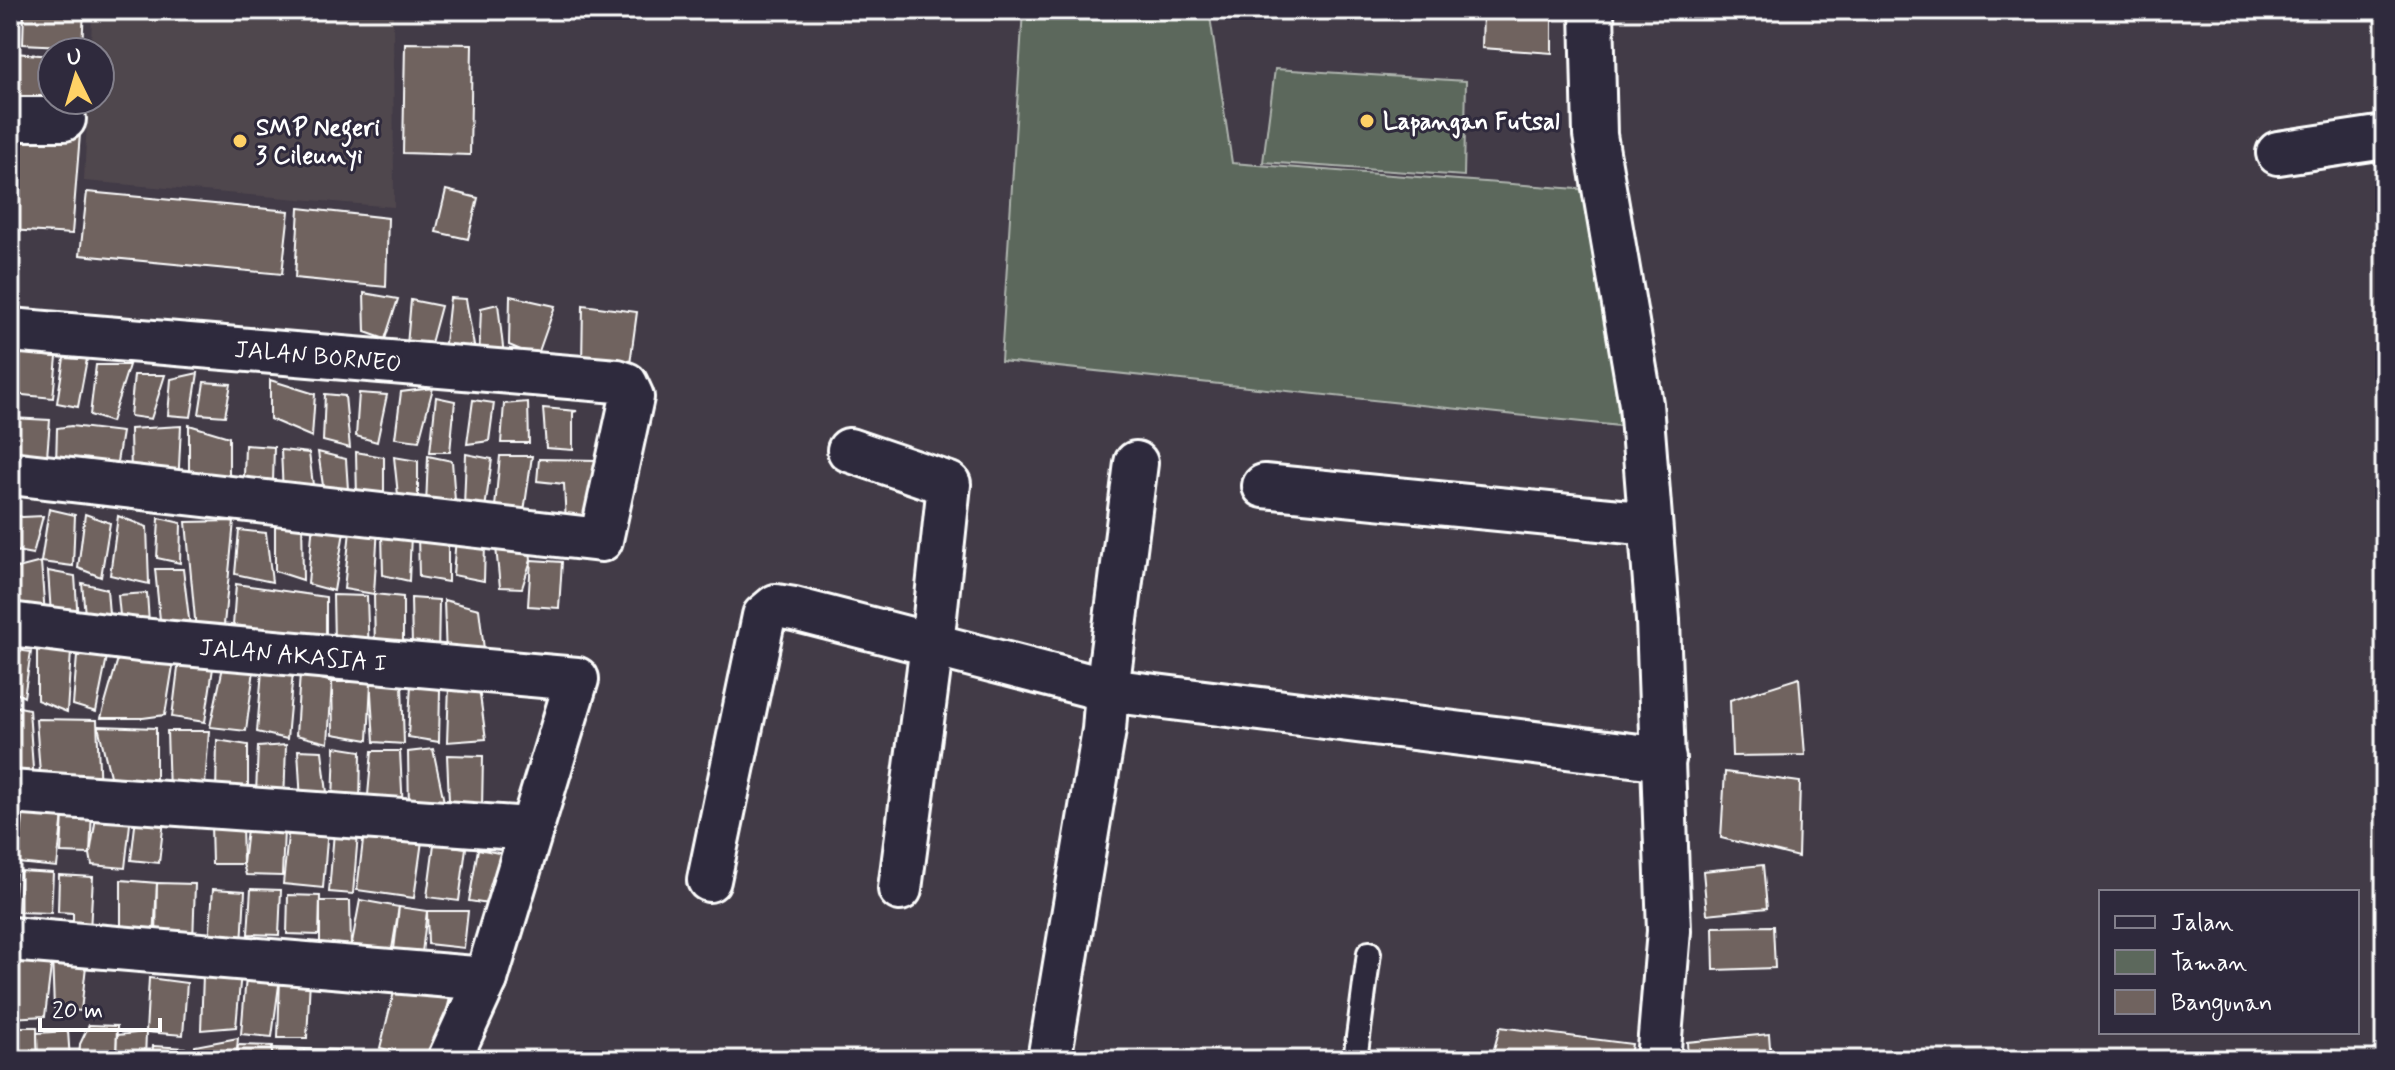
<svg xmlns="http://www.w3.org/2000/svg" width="2395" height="1070" font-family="Mynerve,sans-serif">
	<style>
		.built { fill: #50474e }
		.green { fill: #5c685c; stroke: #aeb4ae; stroke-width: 2 }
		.building { fill: #70635f; stroke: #fff; stroke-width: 2 }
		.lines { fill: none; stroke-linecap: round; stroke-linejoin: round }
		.lane-casing { stroke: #fff; stroke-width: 28 }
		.street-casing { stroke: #fff; stroke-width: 48 }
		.lane { stroke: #2f2a3d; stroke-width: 22 }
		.street { stroke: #2f2a3d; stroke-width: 42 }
		.poi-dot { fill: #ffd166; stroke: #2f2a3d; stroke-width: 3 }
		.labels { text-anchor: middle; stroke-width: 6; stroke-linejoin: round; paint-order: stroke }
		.poi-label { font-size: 24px; font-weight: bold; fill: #fff; stroke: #2f2a3d; text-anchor: start }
		.street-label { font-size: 24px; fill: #fff; stroke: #2f2a3d }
	</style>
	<rect width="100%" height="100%" fill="#423b47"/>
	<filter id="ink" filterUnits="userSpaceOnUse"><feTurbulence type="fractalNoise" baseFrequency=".0125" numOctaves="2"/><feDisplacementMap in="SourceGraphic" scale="16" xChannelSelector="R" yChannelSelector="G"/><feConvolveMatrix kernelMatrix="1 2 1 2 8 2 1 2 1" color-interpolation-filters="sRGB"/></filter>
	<g filter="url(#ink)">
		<polygon class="built" points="92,10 393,10 394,207 84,181 88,100 100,100 100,52 91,52"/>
		<g class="green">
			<polygon points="1023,10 1209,10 1232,163 1590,190 1620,426 1001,361"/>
			<polygon points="1275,69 1466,81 1464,176 1263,162"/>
		</g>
		<g class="building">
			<polygon points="24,10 84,10 82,47 23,44"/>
			<polygon points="1552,11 1552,53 1482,48 1483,12"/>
			<polygon points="405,43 472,44 470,155 403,153"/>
			<polygon points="14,53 52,56 52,99 11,96"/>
			<polygon points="16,129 80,134 72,234 10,230"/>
			<polygon points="446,190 478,198 468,239 436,232"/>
			<polygon points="87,192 289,211 282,274 80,255"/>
			<polygon points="299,208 388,218 386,287 295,278"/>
			<polygon points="364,293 398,299 385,339 365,332"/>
			<polygon points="510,296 555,306 537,357 509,345"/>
			<polygon points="450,298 466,299 475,352 444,352"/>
			<polygon points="411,300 441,306 430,347 407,345"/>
			<polygon points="498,304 505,364 479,360 481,308"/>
			<polygon points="583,305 637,312 630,364 582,364"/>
			<polygon points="17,353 57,357 53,398 13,394"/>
			<polygon points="64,358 87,359 78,407 57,403"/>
			<polygon points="96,365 129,365 111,422 90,415"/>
			<polygon points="198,373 191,417 168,415 171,379"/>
			<polygon points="134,375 165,375 151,419 130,416"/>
			<polygon points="270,380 315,394 312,437 270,419"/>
			<polygon points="204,382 231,384 225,416 199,414"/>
			<polygon points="433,388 419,441 395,438 401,392"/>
			<polygon points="359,393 387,395 377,442 356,436"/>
			<polygon points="325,394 345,396 350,448 323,441"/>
			<polygon points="436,397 455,401 450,452 430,452"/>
			<polygon points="473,400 494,403 489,441 467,444"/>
			<polygon points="528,402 529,443 501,443 504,404"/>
			<polygon points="543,408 577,411 573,412 573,450 546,448"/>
			<polygon points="11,418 50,420 46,469 10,456"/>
			<polygon points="189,425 229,437 229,479 189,471"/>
			<polygon points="71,426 122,432 115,474 56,465 57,428"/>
			<polygon points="181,426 178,487 131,477 130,429"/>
			<polygon points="245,445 274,447 273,482 244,477"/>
			<polygon points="281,450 309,453 315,501 283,494"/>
			<polygon points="318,452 346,459 349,505 325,499"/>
			<polygon points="356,452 384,457 384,504 357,499"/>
			<polygon points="466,454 492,459 484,516 464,508"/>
			<polygon points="428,456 452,461 456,514 426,507"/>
			<polygon points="500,456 532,456 523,519 495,507"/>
			<polygon points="394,457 418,461 418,501 398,495"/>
			<polygon points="539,459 598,460 586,525 566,523 564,484 537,481"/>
			<polygon points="49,509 75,515 73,566 41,562"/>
			<polygon points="10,513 22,517 43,516 33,554 10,550"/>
			<polygon points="85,514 110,523 101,577 78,568"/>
			<polygon points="302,515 303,580 275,571 275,520"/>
			<polygon points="118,516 147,527 149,584 110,575"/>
			<polygon points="159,518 181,523 180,563 157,558"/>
			<polygon points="313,520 344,532 334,591 308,584"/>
			<polygon points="234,521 223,635 196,630 186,522"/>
			<polygon points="351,521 378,526 374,594 344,589"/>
			<polygon points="239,530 266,533 272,582 235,574"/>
			<polygon points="382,533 411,535 409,581 383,575"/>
			<polygon points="418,535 448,543 448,582 419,577"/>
			<polygon points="456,537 485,544 484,581 453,575"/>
			<polygon points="495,537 530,549 531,560 522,588 500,587"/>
			<polygon points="531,560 562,562 559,608 528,606"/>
			<polygon points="41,562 45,615 10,609 10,570"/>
			<polygon points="155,569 183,569 191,635 161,630"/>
			<polygon points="48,571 75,576 78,621 51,614"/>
			<polygon points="82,583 107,589 110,627 86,625"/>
			<polygon points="236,584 326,597 326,646 232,640"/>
			<polygon points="147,593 150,637 121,626 118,595"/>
			<polygon points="374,594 403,597 403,658 375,650"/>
			<polygon points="333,595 367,596 369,658 334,643"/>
			<polygon points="411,598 439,600 438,660 412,647"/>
			<polygon points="444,600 479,609 486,665 446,658"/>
			<polygon points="37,647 71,652 67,712 37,700"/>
			<polygon points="10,649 31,652 24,697 10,690"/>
			<polygon points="119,655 174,660 165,715 143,718 101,718"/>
			<polygon points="77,656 107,657 96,712 73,705"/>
			<polygon points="179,660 213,668 205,722 172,717"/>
			<polygon points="223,667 254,670 246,731 210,727"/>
			<polygon points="262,670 293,672 287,739 257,732"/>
			<polygon points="300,673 332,682 328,743 296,735"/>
			<polygon points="370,677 402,684 404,744 374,742"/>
			<polygon points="1799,678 1805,755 1732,756 1730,700"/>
			<polygon points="332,682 371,682 368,740 333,734"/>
			<polygon points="411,684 440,689 439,742 408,737"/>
			<polygon points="449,685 479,688 486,739 447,742"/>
			<polygon points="10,705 29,709 34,784 10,782"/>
			<polygon points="36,719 97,720 100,793 40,773"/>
			<polygon points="98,726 156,728 156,793 110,776"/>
			<polygon points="167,731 209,731 204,799 169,792"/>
			<polygon points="217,740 248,745 248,800 216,795"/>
			<polygon points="286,745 284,803 256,793 258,747"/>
			<polygon points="335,747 361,751 360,807 333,801"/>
			<polygon points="433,749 447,816 409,810 408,752"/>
			<polygon points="298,750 322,751 328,801 301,802"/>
			<polygon points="372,751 400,751 403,810 368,795"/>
			<polygon points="447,755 483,756 482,809 449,801"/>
			<polygon points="1725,772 1800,782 1798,857 1721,838"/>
			<polygon points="10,807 16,807 13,846 10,846"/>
			<polygon points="24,809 63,814 57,867 18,863"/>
			<polygon points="92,810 90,854 61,853 63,814"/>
			<polygon points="97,811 131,815 125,868 92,865 90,854"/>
			<polygon points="136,817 164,820 159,863 131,860"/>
			<polygon points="242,823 243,864 212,864 211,824"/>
			<polygon points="289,825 328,828 323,888 283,884"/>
			<polygon points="247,829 284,830 282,876 246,875 243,864"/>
			<polygon points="334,832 358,834 353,894 329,892"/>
			<polygon points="364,833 422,841 414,898 357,890"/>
			<polygon points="434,844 466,848 459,901 427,897"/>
			<polygon points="478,849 504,854 495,905 469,901"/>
			<polygon points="1763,865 1767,908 1707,914 1703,871"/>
			<polygon points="10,868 16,869 11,924 10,924"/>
			<polygon points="20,871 53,873 51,913 18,912"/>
			<polygon points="59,875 93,877 90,931 73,930 73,913 58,912"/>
			<polygon points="121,880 157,883 154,939 121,939"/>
			<polygon points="157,883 195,884 193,942 156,942"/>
			<polygon points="213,889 245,891 242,945 209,943"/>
			<polygon points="251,889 281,890 279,935 248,934"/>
			<polygon points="288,895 320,896 319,935 287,934"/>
			<polygon points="360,900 399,907 391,955 351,948"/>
			<polygon points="320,901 350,901 351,948 320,949"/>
			<polygon points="399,907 427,911 421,961 393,958"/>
			<polygon points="427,911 468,911 464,948 428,944"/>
			<polygon points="1773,926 1775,968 1714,970 1713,927"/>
			<polygon points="53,950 45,1016 10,1018 12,952"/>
			<polygon points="52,955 87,957 81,1011 54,1008"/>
			<polygon points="241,972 236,1027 201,1030 203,975"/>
			<polygon points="246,977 280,978 272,1037 241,1034"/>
			<polygon points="149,978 187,983 183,1035 146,1032"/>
			<polygon points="280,978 310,979 307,1038 278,1038"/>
			<polygon points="397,980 451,994 434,1060 380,1048"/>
			<polygon points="89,1025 117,1026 116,1060 79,1060 80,1044"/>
			<polygon points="10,1027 37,1027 38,1060 10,1060"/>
			<polygon points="1500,1027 1632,1044 1629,1060 1491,1060"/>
			<polygon points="68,1031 70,1060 38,1060 37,1033"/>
			<polygon points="146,1032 145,1060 116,1060 117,1035"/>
			<polygon points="1769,1034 1771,1060 1688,1060 1687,1042"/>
			<polygon points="238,1038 236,1060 194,1060 195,1046"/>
			<polygon points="238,1045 273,1046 272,1060 237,1060"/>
			<polygon points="153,1046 185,1048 184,1060 152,1060"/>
			<polygon points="272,1048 305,1049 305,1060 272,1060"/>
			<polygon points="305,1049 339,1050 338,1060 305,1060"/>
			<polygon points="384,1056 384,1060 349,1060 349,1057"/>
		</g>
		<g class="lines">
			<defs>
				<polyline id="lane" points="1355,1060 1369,953"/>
				<g id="street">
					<polyline points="1592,10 1595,135 1641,404 1658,620 1669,931 1658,1060"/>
					<polyline points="10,119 64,119"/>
					<polyline points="2278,153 2385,137"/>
					<polyline points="10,330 617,381 626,384 632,397 601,540 10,473"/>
					<polyline points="849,450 949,484 932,645 900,889"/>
					<polyline points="1264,486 1650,524"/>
					<polyline points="10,624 139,640 577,679 486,979 10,939"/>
					<polyline points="10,792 530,829"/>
					<polyline points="709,880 764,616 776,606 794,609 1107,690 1136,463"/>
					<polyline points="449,1060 486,979"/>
					<polyline points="1049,1060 1104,730 1107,690 1664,759"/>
				</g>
			</defs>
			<use href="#lane" class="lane-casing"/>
			<use href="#street" class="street-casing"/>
			<use href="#lane" class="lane"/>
			<use href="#street" class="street"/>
		</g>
	</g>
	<g class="poi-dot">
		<circle cx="1367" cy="121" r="8"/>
		<circle cx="240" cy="141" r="8"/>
	</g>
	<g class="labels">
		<g class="poi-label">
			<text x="1383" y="129">Lapangan Futsal</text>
			<text x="256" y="135">SMP Negeri<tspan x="256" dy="28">3 Cileunyi</tspan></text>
		</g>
		<g class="street-label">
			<text transform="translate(318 356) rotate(5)" y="8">JALAN BORNEO</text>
			<text transform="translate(293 655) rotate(5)" y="8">JALAN AKASIA I</text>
		</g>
	</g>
	<rect width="2395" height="1070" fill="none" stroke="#2f2a3d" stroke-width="40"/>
	<rect x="20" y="20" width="2355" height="1030" fill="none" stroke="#fff" stroke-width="3" filter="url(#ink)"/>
	<rect x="2099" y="890" width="260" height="144" fill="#2f2a3d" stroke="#827f8b" stroke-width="2"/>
	<rect x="2115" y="916" width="40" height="12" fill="#2f2a3d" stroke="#827f8b" stroke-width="2"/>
	<text x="2171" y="930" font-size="24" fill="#ffffff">Jalan</text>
	<rect x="2115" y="950" width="40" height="24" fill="#5c685c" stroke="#827f8b" stroke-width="2"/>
	<text x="2171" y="970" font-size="24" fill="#ffffff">Taman</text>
	<rect x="2115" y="990" width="40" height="24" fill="#70635f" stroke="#827f8b" stroke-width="2"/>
	<text x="2171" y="1010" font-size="24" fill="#ffffff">Bangunan</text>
	<g transform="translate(76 76) rotate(355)"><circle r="38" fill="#2f2a3d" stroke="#827f8b" stroke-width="2"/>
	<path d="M0-6L14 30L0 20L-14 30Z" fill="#ffd166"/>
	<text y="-12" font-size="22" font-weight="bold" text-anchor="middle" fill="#ffffff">U</text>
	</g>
	<path d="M40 1018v12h120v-12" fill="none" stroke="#ffffff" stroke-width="4"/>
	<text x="52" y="1018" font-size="24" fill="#ffffff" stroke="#2f2a3d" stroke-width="6" paint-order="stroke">20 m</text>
</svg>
